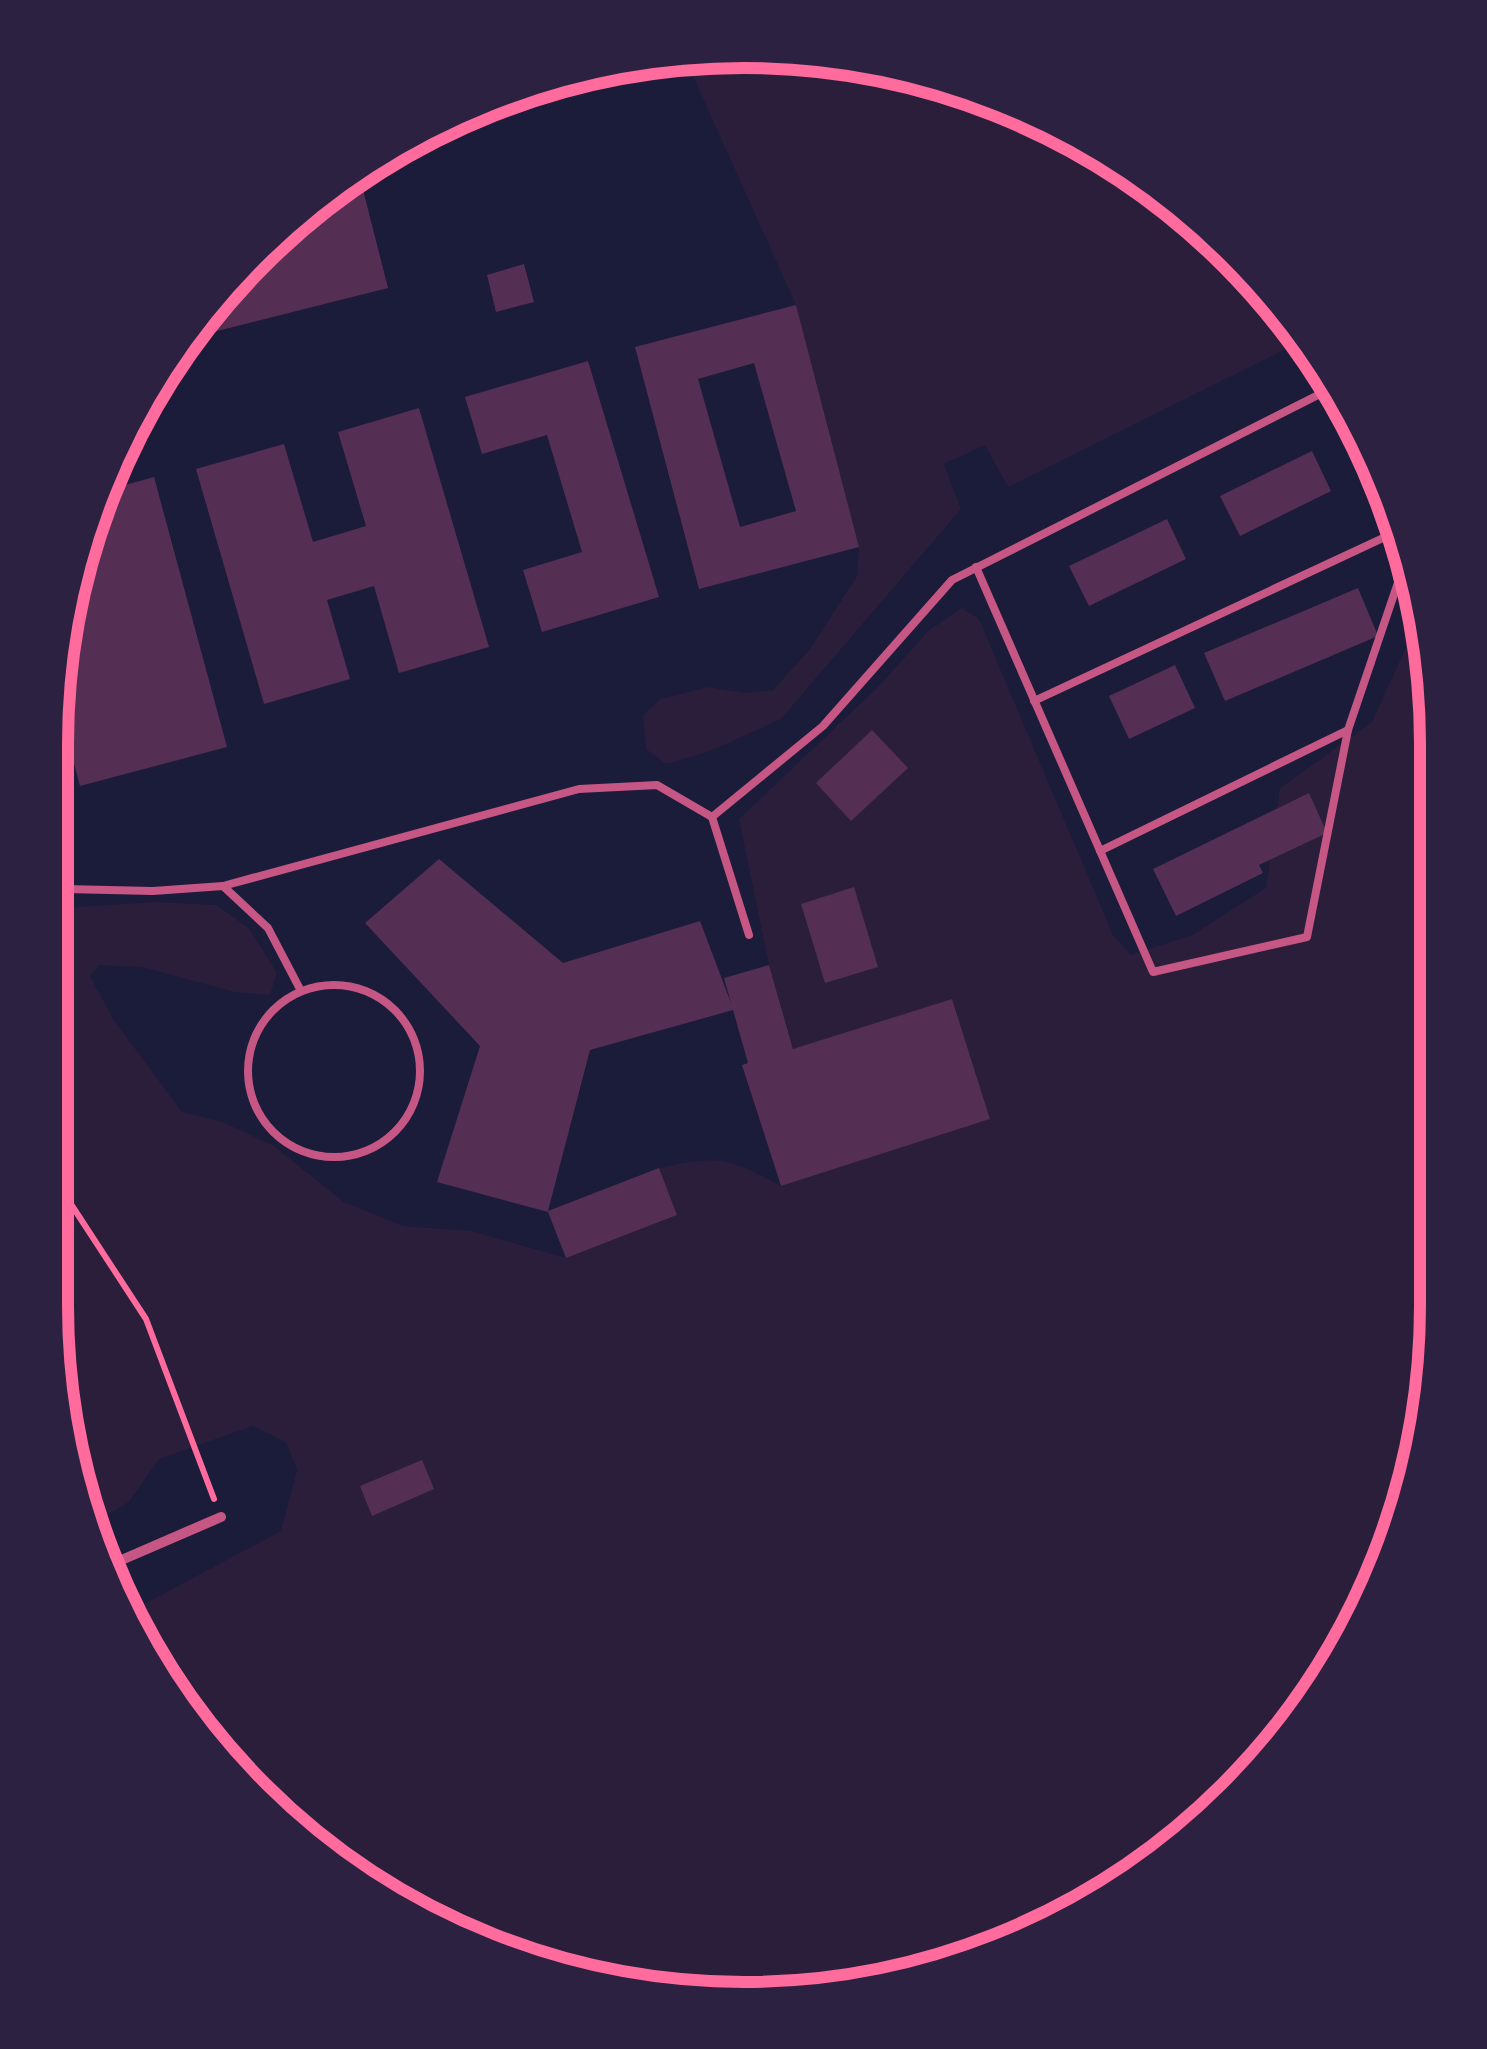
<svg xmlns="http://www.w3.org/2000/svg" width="1487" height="2049" font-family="Roboto,sans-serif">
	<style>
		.green { fill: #2a1e3b }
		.building { fill: #542f53; fill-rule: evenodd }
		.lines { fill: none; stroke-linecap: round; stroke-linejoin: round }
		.path { stroke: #ff6b9d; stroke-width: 6 }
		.service { stroke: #c65784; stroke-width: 8 }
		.minor { stroke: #c65784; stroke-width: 10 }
		.rim { fill: none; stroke: #ff6b9d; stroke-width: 12 }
	</style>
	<rect width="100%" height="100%" fill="#1b1b3a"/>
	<g class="green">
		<polygon points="698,52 833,56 966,87 1090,143 1200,222 1293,321 1304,340 1008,487 985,445 944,464 961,509 781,719 708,752 666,764 646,749 643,716 660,699 708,687 746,693 773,690 810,649 857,576 859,547 796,305 683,54"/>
		<path d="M962,608L979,619L1113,935L1131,955L1192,935L1266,888L1280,788L1372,722L1421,614L1431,652L1435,1351L1400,1528L1344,1652L1265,1762L1166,1855L1008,1946L833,1993L609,1986L437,1928L287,1827L167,1690L131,1611L281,1531L297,1470L286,1442L253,1426L159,1459L129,1502L91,1524L74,1486L50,1305V909L154,902L216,905L249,928L277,973L270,995L235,992L142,967L99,965L90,976L113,1019L182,1112L223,1122L274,1146L344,1202L403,1226L471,1231L566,1258L677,1215L659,1168C719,1155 727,1157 781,1186L990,1119L952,999L794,1051L769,965L739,819L879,686L928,631Z"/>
	</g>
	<g class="building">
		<polygon points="358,170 388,288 185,339 321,194"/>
		<polygon points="524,264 534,302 496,312 487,275"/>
		<path d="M796,305L859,547L699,589L635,347ZM754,363L796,511L740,527L698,379Z"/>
		<polygon points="588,361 659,597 542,632 523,570 582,552 547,435 482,454 465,397"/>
		<polygon points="419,408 489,647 399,673 374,586 327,600 350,679 264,704 196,469 284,444 313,542 366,526 338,432"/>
		<polygon points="1312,451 1331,491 1240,536 1220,496"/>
		<polygon points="154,477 227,747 80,786 56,697 73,565 107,490"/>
		<polygon points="1167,519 1186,559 1089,606 1069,566"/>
		<polygon points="1358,588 1378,636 1225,701 1204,653"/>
		<polygon points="1175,665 1195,708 1129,739 1109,696"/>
		<polygon points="872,730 908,768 851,821 816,783"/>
		<polygon points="1309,793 1327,833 1259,865 1263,873 1176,916 1153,869"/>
		<polygon points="439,859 563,963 700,921 731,1003 724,978 769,965 793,1049 952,999 990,1119 781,1186 742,1065 748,1063 733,1010 590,1050 548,1211 659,1168 677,1215 566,1258 548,1212 437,1182 480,1046 365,923"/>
		<polygon points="854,887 878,967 825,983 801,904"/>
		<polygon points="422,1460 434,1489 372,1516 360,1486"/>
	</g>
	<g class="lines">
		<polyline class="path" points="50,1172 146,1319 214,1499"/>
		<g class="service">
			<polyline points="976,567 1153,972 1307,937 1348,730 1406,559"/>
			<polyline points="1034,701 1398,531"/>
			<polyline points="712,817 749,935"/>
			<polyline points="1100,851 1348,730"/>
			<polyline points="50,874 64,889 153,891 223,886 268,928 301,991"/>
			<polyline points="223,886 579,789 657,785 712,817 823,726 952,580 1332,388"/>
			<circle cx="334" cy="1071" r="86"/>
		</g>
		<polyline class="minor" points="110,1565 221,1517"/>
	</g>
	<path d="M0 0H1487V2049H0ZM744 68H744A676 676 0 0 1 1420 744V1306A676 676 0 0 1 744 1982H744A676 676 0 0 1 68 1306V744A676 676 0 0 1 744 68Z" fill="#2d2142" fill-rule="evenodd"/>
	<path class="rim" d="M744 68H744A676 676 0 0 1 1420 744V1306A676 676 0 0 1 744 1982H744A676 676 0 0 1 68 1306V744A676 676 0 0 1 744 68Z"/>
</svg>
